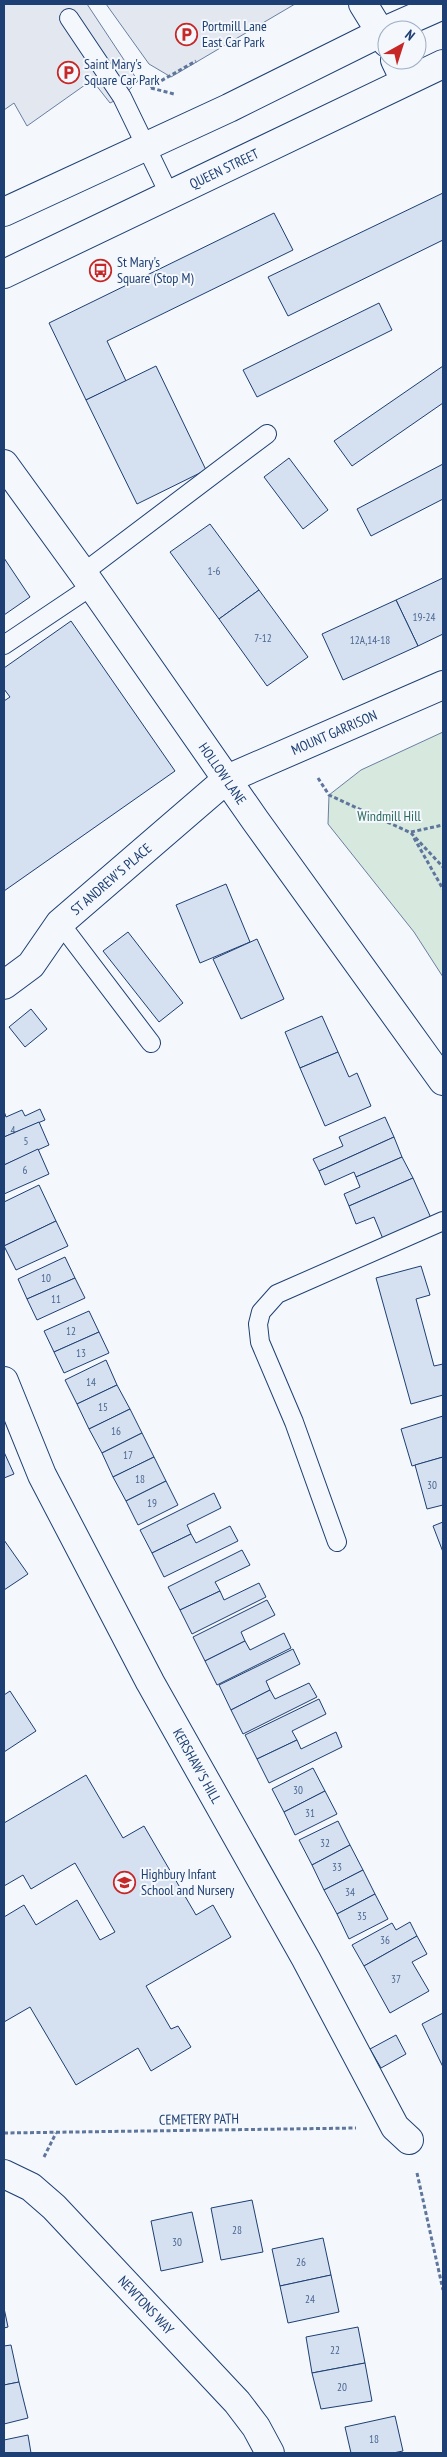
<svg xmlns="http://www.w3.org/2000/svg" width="447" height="2457" font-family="'PT Sans Narrow',sans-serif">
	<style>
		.green { fill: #d7e8df; stroke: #687fa3 }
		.parking { fill: #e3e8f0; stroke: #687fa3 }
		.building { fill: #d5e0f0; stroke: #1d3f73 }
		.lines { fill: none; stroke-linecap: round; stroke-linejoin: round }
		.lane-casing { stroke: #1d3f73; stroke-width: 20 }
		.street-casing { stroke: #1d3f73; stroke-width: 30 }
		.secondary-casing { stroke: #1d3f73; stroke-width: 30 }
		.path { stroke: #5e769c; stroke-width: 3; stroke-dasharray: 4 2.5; stroke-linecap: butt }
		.lane { stroke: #f4f7fb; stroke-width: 18 }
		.street { stroke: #f4f7fb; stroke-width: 28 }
		.secondary { stroke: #f4f7fb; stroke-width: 28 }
		.labels { text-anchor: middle; stroke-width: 4; stroke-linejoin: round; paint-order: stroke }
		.number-label { font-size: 11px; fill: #4b6792 }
		.poi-label { font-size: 14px; fill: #1d3f73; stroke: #f4f7fb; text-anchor: start }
		.street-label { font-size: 14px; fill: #1d3f73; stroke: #f4f7fb }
		.park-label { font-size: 14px; fill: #2c6c60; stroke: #f4f7fb }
	</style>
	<rect width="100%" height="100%" fill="#f4f7fb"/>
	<polygon class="green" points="443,732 443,977 414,932 328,824 329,795 361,770"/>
	<g class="parking">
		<polygon points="4,4 87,4 138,81 122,97 110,103 92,80 27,126 14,103 4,110"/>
		<polygon points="106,4 295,4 171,77 149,64"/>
	</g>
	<g class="building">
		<polygon points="443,193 443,240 288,316 268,277"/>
		<polygon points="274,213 293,250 107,341 126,381 86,400 49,323"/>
		<polygon points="379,303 392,330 257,397 243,370"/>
		<polygon points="156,366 206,470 137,504 86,400"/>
		<polygon points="443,366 443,403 352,466 334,441"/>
		<polygon points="289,458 328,510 303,529 264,477"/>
		<polygon points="443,464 443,499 371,536 357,509"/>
		<polygon points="210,524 259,590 219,619 170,552"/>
		<polygon points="4,558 30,597 4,615"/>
		<polygon points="443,578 443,634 418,646 396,600"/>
		<polygon points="259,590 308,657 267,686 219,619"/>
		<polygon points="396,600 418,646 343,680 322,634"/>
		<polygon points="71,621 175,771 4,891 4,701 10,697 4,689 4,668"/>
		<polygon points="226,884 250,942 200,963 176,905"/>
		<polygon points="128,932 183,1003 159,1022 103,951"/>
		<polygon points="257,939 284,999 241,1019 213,959"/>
		<polygon points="31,1009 47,1029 25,1047 9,1027"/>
		<polygon points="322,1016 338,1052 300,1068 285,1032"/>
		<polygon points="338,1052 349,1077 357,1073 371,1106 325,1126 300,1068"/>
		<polygon points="40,1109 45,1120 4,1137 4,1111 6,1117 22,1110 25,1116"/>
		<polygon points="385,1117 394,1137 319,1171 313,1159 343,1146 339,1137"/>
		<polygon points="39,1122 49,1145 4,1165 4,1137"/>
		<polygon points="394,1137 402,1157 356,1177 354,1172 325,1185 319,1171"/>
		<polygon points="38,1149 49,1174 4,1194 4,1165"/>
		<polygon points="402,1157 413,1178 349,1206 344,1194 360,1187 356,1177"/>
		<polygon points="413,1178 431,1218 383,1239 374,1217 356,1224 349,1206"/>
		<polygon points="39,1185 56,1221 4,1246 4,1202"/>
		<polygon points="56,1221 68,1246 16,1270 4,1246"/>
		<polygon points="65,1257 75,1278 27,1299 18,1279"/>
		<polygon points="421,1266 430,1295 416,1299 434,1366 443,1364 443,1395 411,1404 376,1278"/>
		<polygon points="75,1278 85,1298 37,1320 27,1299"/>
		<polygon points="89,1311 99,1332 54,1352 44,1331"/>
		<polygon points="99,1332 109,1353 64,1373 54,1352"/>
		<polygon points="106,1360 117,1385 77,1404 65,1380"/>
		<polygon points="117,1385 130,1409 89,1429 77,1404"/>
		<polygon points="130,1409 142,1433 102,1453 89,1429"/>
		<polygon points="443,1416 443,1457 412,1466 401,1429"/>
		<polygon points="142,1433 154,1457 113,1477 102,1453"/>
		<polygon points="4,1452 14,1474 4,1478"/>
		<polygon points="154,1457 166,1481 126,1501 113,1477"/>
		<polygon points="443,1457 443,1505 427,1509 415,1465"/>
		<polygon points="166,1481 178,1505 138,1525 126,1501"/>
		<polygon points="214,1493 221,1508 187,1525 191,1534 152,1553 140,1530"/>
		<polygon points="443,1522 443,1552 433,1526"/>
		<polygon points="230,1526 238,1541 164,1577 152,1553 191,1534 196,1543"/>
		<polygon points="4,1540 28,1574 4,1590"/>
		<polygon points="242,1550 250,1565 215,1582 220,1591 180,1610 168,1587"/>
		<polygon points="259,1583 266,1597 192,1634 180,1610 220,1591 224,1600"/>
		<polygon points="267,1600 275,1615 241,1632 245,1641 205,1661 193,1637"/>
		<polygon points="284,1633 291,1648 217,1685 205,1661 245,1641 250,1650"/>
		<polygon points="293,1649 300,1664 266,1681 270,1690 231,1710 219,1685"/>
		<polygon points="309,1683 317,1697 243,1734 231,1710 270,1690 275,1699"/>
		<polygon points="10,1691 36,1731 4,1752 4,1695"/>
		<polygon points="319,1699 326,1714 292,1731 297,1740 257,1759 245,1735"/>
		<polygon points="336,1732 342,1747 269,1783 257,1759 297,1740 301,1749"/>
		<polygon points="313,1768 325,1791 284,1812 272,1789"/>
		<polygon points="86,1775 123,1838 144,1826 196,1915 213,1905 231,1937 146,1986 171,2029 178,2026 191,2047 151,2071 138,2048 76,2085 30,2007 4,2022 4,1917 24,1905 36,1925 77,1900 100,1940 115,1932 75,1863 31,1889 23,1875 4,1886 4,1823"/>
		<polygon points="325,1791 337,1814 295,1835 284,1812"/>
		<polygon points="338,1821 350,1845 312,1865 299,1840"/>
		<polygon points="350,1845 363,1870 324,1890 312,1865"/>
		<polygon points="363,1870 375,1894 337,1914 324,1890"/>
		<polygon points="375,1894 388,1919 349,1939 337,1914"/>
		<polygon points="410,1922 417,1936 364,1966 352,1945 392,1923 396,1930"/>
		<polygon points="417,1936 427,1954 412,1962 429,1991 390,2013 364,1966"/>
		<polygon points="443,2013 443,2067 422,2024"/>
		<polygon points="396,2035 406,2054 381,2068 370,2049"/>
		<polygon points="252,2200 263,2252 221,2260 211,2208"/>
		<polygon points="192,2212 203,2262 161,2271 151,2221"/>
		<polygon points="323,2238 331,2275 280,2286 272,2249"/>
		<polygon points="331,2275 339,2312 288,2323 280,2286"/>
		<polygon points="4,2308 8,2327 4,2328"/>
		<polygon points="358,2327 365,2363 312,2373 306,2337"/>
		<polygon points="11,2345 19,2382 4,2385 4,2346"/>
		<polygon points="365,2363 372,2401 321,2409 312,2373"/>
		<polygon points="19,2382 28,2418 4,2424 4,2385"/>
		<polygon points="395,2416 403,2451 393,2453 351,2453 345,2427"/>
		<polygon points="28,2435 31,2453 4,2453 4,2440"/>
	</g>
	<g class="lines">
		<defs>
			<g id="lane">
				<polyline points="69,18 122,97 170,196"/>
				<polyline points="83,573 267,434"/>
				<polyline points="4,645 92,586"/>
				<polyline points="60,923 151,1043"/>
				<polyline points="337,1542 294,1422 260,1342 258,1324 261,1312 277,1294 443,1221"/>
			</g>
			<g id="street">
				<polyline points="363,4 387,43"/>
				<polyline points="395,60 405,81"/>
				<path id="s1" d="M4,985L31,965L60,923L227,779L443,685"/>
				<path id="s2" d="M4,1381L42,1475L150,1682L306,1959L395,2127L409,2140"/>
				<path id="s3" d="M4,2174L31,2187L54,2207L237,2402L256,2427L270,2453"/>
			</g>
			<g id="secondary">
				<polyline points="4,212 229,108 382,32 443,5"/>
				<path id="s4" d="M4,274L443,64"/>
				<path id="s5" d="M4,464L83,573L255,820L443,1081"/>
			</g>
		</defs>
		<use href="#lane" class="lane-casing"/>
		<use href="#street" class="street-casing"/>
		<use href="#secondary" class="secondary-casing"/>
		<g class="path">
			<polyline points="150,87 196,61"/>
			<polyline points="151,88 174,94"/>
			<polyline points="318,778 329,795 411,833 443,867"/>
			<polyline points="411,832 443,825"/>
			<polyline points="414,838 443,889"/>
			<polyline points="4,2133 356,2128"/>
			<polyline points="44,2157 56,2133"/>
			<polyline points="417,2173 443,2290"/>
		</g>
		<use href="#lane" class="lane"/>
		<use href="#street" class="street"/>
		<use href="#secondary" class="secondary"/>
	</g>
	<defs>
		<symbol id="parking-ring" viewBox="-11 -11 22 22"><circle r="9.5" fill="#f4f7fb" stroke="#c62828" stroke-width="1.5"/><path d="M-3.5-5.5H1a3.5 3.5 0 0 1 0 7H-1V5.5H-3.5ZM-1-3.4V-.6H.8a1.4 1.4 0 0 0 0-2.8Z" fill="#c62828"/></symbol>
		<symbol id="bus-ring" viewBox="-11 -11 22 22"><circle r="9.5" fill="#f4f7fb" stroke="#c62828" stroke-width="1.5"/><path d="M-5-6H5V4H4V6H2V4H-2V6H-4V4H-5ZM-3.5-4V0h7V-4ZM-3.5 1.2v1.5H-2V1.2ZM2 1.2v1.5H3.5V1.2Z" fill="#c62828"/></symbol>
		<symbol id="school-ring" viewBox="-11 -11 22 22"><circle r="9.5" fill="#f4f7fb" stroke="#c62828" stroke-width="1.5"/><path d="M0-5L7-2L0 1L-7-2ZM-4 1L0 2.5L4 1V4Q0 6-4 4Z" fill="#c62828"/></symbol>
	</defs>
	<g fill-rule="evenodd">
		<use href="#parking-ring" x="174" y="22" width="25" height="25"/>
		<use href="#parking-ring" x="56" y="60" width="25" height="25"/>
		<use href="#bus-ring" x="88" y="258" width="25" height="25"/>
		<use href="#school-ring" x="112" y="1870" width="25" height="25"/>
	</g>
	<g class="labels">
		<g class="number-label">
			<text x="214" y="575">1-6</text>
			<text x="424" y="621">19-24</text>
			<text x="263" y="642">7-12</text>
			<text x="370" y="644">12A,14-18</text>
			<text x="13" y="1134">4</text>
			<text x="26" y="1145">5</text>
			<text x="25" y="1174">6</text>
			<text x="46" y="1282">10</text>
			<text x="56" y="1303">11</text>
			<text x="71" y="1335">12</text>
			<text x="81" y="1357">13</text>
			<text x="91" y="1386">14</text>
			<text x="103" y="1411">15</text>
			<text x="116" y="1435">16</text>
			<text x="128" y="1459">17</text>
			<text x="140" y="1483">18</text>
			<text x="432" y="1489">30</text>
			<text x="152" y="1507">19</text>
			<text x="298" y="1794">30</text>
			<text x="310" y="1817">31</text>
			<text x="325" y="1847">32</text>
			<text x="337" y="1871">33</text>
			<text x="350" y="1896">34</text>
			<text x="362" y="1920">35</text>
			<text x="385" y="1944">36</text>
			<text x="396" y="1983">37</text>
			<text x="237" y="2234">28</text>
			<text x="177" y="2246">30</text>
			<text x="301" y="2266">26</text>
			<text x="310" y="2303">24</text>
			<text x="335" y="2354">22</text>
			<text x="342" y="2391">20</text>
			<text x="374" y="2443">18</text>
		</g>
		<g class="poi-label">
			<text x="202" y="31">Portmill Lane<tspan x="202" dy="16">East Car Park</tspan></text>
			<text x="84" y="69">Saint Mary's<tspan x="84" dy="16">Square Car Park</tspan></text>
			<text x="117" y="267">St Mary's<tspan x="117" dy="16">Square (Stop M)</tspan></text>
			<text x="141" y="1879">Highbury Infant<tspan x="141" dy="16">School and Nursery</tspan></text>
		</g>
		<g class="street-label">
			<text dy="5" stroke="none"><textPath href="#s4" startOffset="244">QUEEN STREET</textPath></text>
			<text dy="5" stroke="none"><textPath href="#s1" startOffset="422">MOUNT GARRISON</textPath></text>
			<text dy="5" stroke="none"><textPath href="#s5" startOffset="379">HOLLOW LANE</textPath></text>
			<text dy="5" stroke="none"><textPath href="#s1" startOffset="152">ST ANDREW'S PLACE</textPath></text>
			<text dy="5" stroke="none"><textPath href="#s2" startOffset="431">KERSHAW'S HILL</textPath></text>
			<text transform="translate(199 2119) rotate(-1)" y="5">CEMETERY PATH</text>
			<text dy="5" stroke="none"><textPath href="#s3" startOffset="195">NEWTONS WAY</textPath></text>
		</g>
		<g class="park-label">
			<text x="389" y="821">Windmill Hill</text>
		</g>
	</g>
	<rect width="447" height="2457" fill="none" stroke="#1d3f73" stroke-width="10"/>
	<g transform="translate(402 45) rotate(39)"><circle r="24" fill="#f4f7fb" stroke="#9eadc5"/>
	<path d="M0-4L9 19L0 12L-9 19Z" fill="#c62828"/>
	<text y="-8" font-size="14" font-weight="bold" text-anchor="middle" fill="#1d3f73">N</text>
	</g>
</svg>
